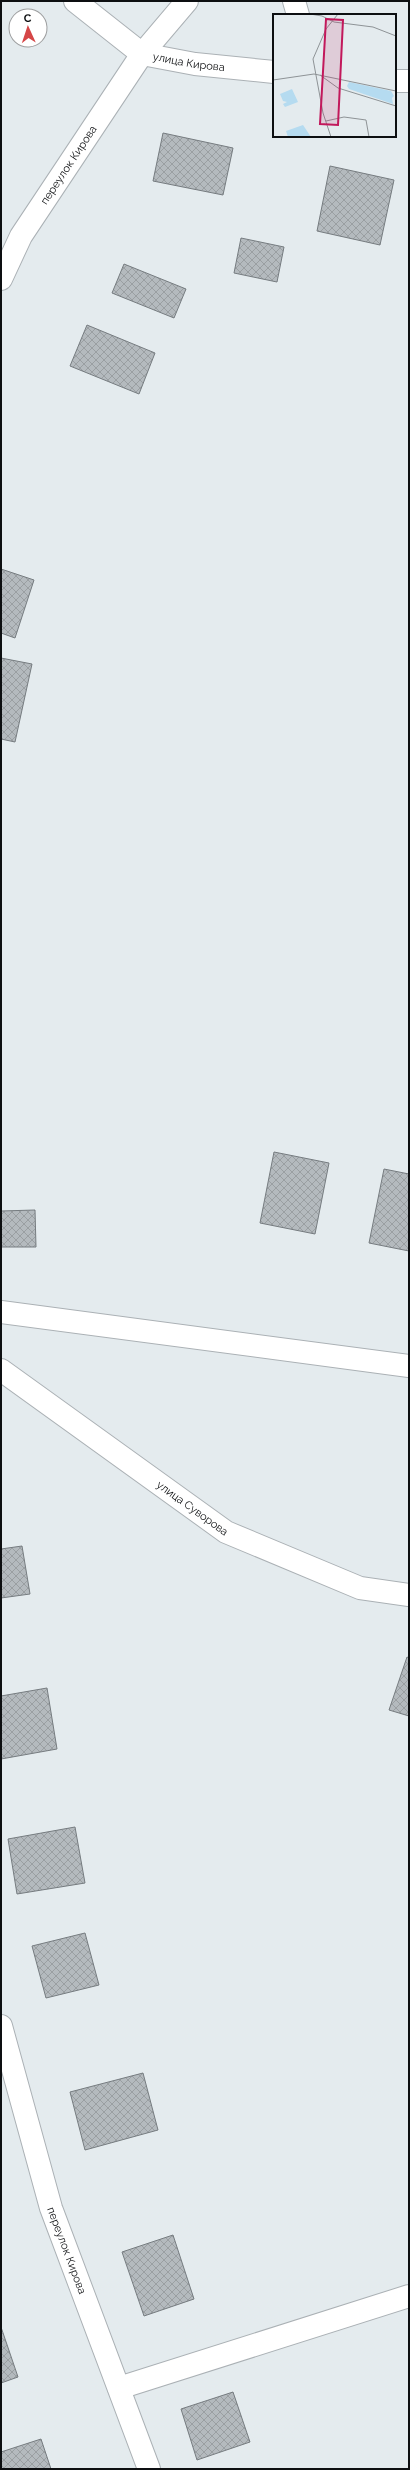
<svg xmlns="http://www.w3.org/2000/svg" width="410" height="2470" font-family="Raleway,sans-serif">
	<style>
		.building { fill: url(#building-cross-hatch); stroke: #767c80 }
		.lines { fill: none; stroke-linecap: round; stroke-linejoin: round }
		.minor-casing { stroke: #abb1b5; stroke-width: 24 }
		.minor { stroke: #fff; stroke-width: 22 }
		.labels { text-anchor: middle; stroke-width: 3; stroke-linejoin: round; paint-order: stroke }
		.street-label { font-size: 11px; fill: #0d0f11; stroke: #fff }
		.inset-road { fill: none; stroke: #8e9396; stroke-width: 1 }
		.view { fill: #c2185b; fill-opacity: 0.15; stroke: #c2185b; stroke-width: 2 }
		.inset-edge { fill: none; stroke: #0d0f11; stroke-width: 2 }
	</style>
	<defs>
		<pattern id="building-cross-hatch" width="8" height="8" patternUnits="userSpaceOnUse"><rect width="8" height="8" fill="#b4babe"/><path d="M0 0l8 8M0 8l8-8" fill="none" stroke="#9a9fa2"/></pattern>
	</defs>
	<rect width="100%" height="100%" fill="#e4ebee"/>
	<g class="building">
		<polygon points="163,133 233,148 223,195 153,181"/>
		<polygon points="330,166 394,180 380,245 317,231"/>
		<polygon points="241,238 284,247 277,282 234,273"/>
		<polygon points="124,264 186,289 174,318 112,293"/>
		<polygon points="87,325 155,353 139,394 70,366"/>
		<polygon points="1,569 34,580 15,638 1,633"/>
		<polygon points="1,658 32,664 15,742 1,739"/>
		<polygon points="274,1152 329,1163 315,1234 260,1223"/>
		<polygon points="384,1169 409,1174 409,1251 369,1243"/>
		<polygon points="35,1210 36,1247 1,1247 1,1211"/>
		<polygon points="22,1546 30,1594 1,1598 1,1549"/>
		<polygon points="407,1657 409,1658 409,1716 389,1710"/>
		<polygon points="47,1688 57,1749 1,1759 1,1696"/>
		<polygon points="75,1827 85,1883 17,1894 8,1839"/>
		<polygon points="85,1933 99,1985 46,1998 32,1946"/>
		<polygon points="143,2073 158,2130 85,2150 70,2092"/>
		<polygon points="173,2235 194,2299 144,2316 122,2252"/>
		<polygon points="1,2327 18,2377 1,2383"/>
		<polygon points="233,2392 250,2442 197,2460 181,2409"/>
		<polygon points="41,2439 51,2469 1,2469 1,2452"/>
	</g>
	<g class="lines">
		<defs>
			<g id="minor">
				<path id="s1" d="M75,1L142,54L195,64L274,72"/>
				<polyline points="294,1 298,15"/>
				<polyline points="395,81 409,81"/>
				<path id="s2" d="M1,279L21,236L142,54L187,1"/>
				<polyline points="1,1312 409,1366"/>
				<path id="s3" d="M1,1370L226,1532L360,1588L409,1595"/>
				<path id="s4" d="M1,2026L51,2208L149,2469"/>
				<polyline points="119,2388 409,2296"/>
			</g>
		</defs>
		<use href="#minor" class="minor-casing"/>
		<use href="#minor" class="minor"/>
	</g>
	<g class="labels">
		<g class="street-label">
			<text dy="4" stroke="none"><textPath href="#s1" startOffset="133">улица Кирова</textPath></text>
			<text dy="4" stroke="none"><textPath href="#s2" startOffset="133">переулок Кирова</textPath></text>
			<text dy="4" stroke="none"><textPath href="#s3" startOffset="236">улица Суворова</textPath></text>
			<text dy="4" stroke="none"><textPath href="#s4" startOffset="234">переулок Кирова</textPath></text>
		</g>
	</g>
	<g transform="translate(273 14)">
		<rect width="123" height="123" fill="#e4ebee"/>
		<path d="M19,75L25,88L12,93L10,90L14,88L10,87L7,80ZM30,111L38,123H15L13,117Z" fill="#b5dbf0"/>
		<path d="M76,68L118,77L121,82L119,84L120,90L76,75L74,72Z" fill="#b5dbf0"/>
		<path class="inset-road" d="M37,0L49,2L61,8L100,13L123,22M47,61L65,74L123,92M0,66L41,60L123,77M53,107L71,103L93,106L96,123M58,123L50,99L40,45L53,15L65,0"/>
		<path class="view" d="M53,5L70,6L65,111L47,110Z"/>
		<rect width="123" height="123" class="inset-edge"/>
	</g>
	<rect width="410" height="2470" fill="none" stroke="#0d0f11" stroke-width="4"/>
	<g transform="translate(28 28) rotate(357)"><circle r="19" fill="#ffffff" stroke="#9e9fa0"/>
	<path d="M0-3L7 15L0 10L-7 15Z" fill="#d54647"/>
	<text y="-6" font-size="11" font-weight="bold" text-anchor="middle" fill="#0d0f11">С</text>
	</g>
</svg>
